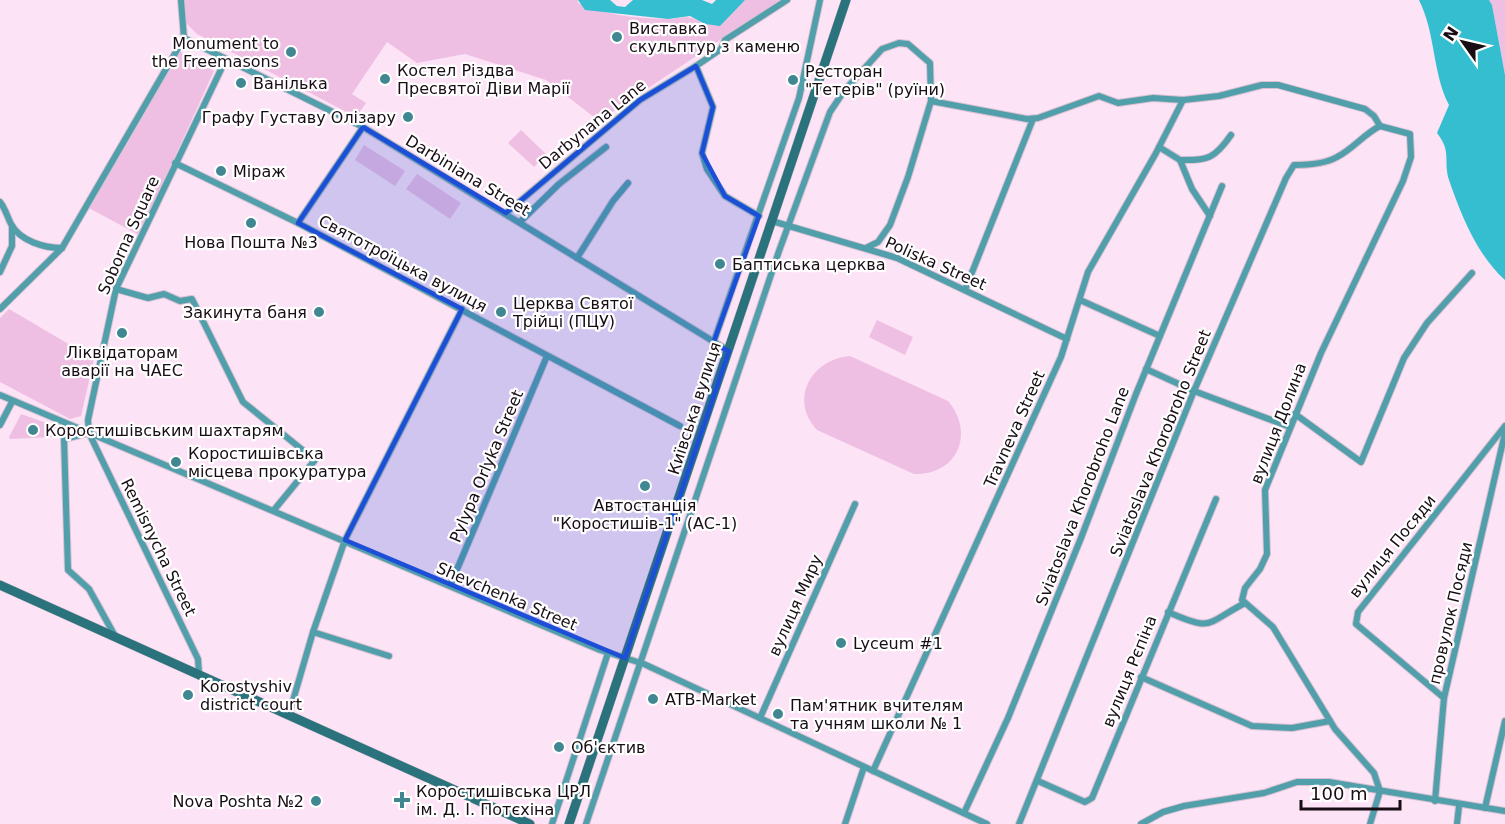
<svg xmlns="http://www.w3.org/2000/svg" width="1505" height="824" font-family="'DejaVu Sans',sans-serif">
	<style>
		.green { fill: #efbfe3 }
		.water { fill: #34bed0 }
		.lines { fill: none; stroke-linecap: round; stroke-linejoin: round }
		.street-casing { stroke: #d8c1d2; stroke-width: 8 }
		.secondary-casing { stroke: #d8c1d2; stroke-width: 10 }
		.street { stroke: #509fab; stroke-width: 6 }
		.secondary { stroke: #2a727c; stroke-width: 9 }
		.marked { fill: #1d4ed8; fill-opacity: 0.2; stroke: #1d4ed8; stroke-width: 4.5; stroke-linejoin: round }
		.poi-dot { fill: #418792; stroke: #fff; stroke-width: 2 }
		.labels { text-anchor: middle; stroke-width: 4.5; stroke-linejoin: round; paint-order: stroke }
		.poi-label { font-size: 16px; fill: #180d15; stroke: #fff; text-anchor: start }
		.street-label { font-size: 16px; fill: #180d15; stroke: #fff }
	</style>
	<rect width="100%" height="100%" fill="#fde3f6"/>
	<g class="green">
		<path d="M181,0H578V3C605,15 635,18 665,19C686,19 685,13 705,24L745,0H780L599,121L546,80L465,54L417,63L387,42L352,94L366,103L356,117L197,34L183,20Z"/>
		<polygon points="1489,0 1505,0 1505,75 1492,5"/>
		<polygon points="179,51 214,71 139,235 87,207"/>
		<polygon points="521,130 546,154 534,167 508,143"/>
		<polygon points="364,145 405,171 395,186 355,160"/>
		<polygon points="417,174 461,203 450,219 406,189"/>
		<circle cx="497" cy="193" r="7"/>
		<polygon points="9,309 94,359 81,416 70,419 0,382 0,318"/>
		<polygon points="877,320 913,337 905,355 869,337"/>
		<path d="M850,356L948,401C975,433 958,475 914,474L817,430C788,399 812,359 850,356Z"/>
		<polygon points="21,414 58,427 54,437 10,439 9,437"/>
	</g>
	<g class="water">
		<polygon points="578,0 610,0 617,6 625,7 633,0 702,0 712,4 716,0 745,0 720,26 705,24 690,16 668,19 585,10"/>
		<path d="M1419,0H1489L1492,5L1505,75V280C1477,255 1461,215 1449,180C1443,160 1452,152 1437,133L1449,105C1432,72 1436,34 1419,0Z"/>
	</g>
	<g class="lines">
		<defs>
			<g id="street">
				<polyline points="181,0 184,38"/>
				<polyline points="184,38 363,127 729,351"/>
				<polyline points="696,66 713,107 702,153 707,169 725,196 759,216"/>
				<polyline points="931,101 1027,119 1038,118 1099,96 1118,103 1153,98 1183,100 1219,96 1262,85 1278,85 1365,109 1374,116 1380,126"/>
				<polyline points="1159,147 1180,160"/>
				<polyline points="175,163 298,223 680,426"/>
				<path d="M0,202C5,208 7,216 11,224C20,241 44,248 62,248"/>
				<polyline points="506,213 640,100 696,66 721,49 725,40 787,0"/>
				<path d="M1210,216L1192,189L1180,160C1208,161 1215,158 1231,135"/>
				<polyline points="772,221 897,258 1067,339"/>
				<polyline points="520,222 559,184 606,147"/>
				<polyline points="298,223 363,127"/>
				<polyline points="577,258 613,201 628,183"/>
				<polyline points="0,272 12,246 12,227"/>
				<polyline points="116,289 148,298 164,294 180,301 192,299 243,402 315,460 274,510"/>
				<polyline points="965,290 1033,119"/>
				<polyline points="1080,300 1160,336"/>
				<polyline points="0,309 62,248 184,38"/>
				<polyline points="713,344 799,98 820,0"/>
				<polyline points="1146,369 1194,391 1290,427"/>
				<polyline points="0,395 600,650 644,664 987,824"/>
				<polyline points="1295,414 1361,462 1404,358 1427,323 1472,273"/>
				<polyline points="0,425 12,402"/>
				<polyline points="88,433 64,439 68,570 89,589 115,636"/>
				<polyline points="450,586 547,356"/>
				<path d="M1168,612C1213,632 1205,624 1245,603"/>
				<polyline points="313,632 389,656"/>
				<polyline points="199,674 198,659 89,433 88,420 116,289 226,59"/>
				<polyline points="1141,677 1252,726 1292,728 1330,721"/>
				<polyline points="1444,698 1356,624 1358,612 1505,426"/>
				<polyline points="289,714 313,632 345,540 462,309"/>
				<polyline points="760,718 855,504"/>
				<polyline points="873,771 1061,357 1088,272 1156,153 1183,100"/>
				<polyline points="1038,781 1085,802 1092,798 1216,499"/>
				<polyline points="1435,801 1444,698 1505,433"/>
				<polyline points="1485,808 1505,721"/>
				<polyline points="964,813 1008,718 1081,538 1136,394 1222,186"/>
				<polyline points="552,824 608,653"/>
				<polyline points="586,824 779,251 830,112 844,91 882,49 899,43 908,44 930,63 931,101 908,177 890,225 878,242 866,248"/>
				<polyline points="845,824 864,767"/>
				<path d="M1019,824L1194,391L1286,178L1294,165C1307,165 1325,164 1337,157C1353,149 1364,134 1380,126"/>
				<polyline points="1141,824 1163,812 1184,806 1264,793 1297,782 1329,782 1505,811"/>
				<polyline points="1370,824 1380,791 1374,773 1335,729 1273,627 1242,600 1245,588 1260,569 1267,554 1265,490 1321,353 1403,181 1411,157 1410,134 1380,126"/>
				<polyline points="1457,824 1459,806"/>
			</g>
			<g id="secondary">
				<polyline points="0,585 530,824"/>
				<polyline points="569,824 846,0"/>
			</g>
		</defs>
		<use href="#street" class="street-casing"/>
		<use href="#secondary" class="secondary-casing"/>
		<use href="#street" class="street"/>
		<use href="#secondary" class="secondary"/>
	</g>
	<path class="marked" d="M696,66L713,107L702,153L725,196L759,216L713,344L729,351L625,658L345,540L462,309L298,223L363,127L506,213L640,100Z"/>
	<g class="poi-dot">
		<circle cx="617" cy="37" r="6"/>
		<circle cx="291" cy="52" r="6"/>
		<circle cx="385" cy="79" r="6"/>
		<circle cx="793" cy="80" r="6"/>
		<circle cx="241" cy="83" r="6"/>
		<circle cx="408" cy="117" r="6"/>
		<circle cx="221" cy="171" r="6"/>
		<circle cx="251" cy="223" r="6"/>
		<circle cx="720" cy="264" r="6"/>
		<circle cx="319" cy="312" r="6"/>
		<circle cx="501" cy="312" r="6"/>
		<circle cx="122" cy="333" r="6"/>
		<circle cx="33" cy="430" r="6"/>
		<circle cx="176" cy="462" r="6"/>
		<circle cx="645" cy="486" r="6"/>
		<circle cx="841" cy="643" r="6"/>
		<circle cx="188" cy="695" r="6"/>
		<circle cx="653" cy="699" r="6"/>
		<circle cx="778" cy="714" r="6"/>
		<circle cx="559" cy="747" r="6"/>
		<path d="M399 791h6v6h6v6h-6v6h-6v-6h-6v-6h6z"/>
		<circle cx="316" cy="801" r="6"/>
	</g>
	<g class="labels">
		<g class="poi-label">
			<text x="629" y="34">Виставка<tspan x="629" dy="18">скульптур з каменю</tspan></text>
			<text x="279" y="49" text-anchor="end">Monument to<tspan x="279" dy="18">the Freemasons</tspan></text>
			<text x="397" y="76">Костел Різдва<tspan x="397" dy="18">Пресвятої Діви Марії</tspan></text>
			<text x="805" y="77">Ресторан<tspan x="805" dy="18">"Тетерів" (руїни)</tspan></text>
			<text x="253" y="89">Ванілька</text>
			<text x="396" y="123" text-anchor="end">Графу Густаву Олізару</text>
			<text x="233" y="177">Міраж</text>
			<text x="251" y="248" text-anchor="middle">Нова Пошта №3</text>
			<text x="732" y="270">Баптиська церква</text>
			<text x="513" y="309">Церква Святої<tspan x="513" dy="18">Трійці (ПЦУ)</tspan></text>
			<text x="307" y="318" text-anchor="end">Закинута баня</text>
			<text x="122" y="358" text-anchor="middle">Ліквідаторам<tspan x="122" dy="18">аварії на ЧАЕС</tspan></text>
			<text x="45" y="436">Коростишівським шахтарям</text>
			<text x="188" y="459">Коростишівська<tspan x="188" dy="18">місцева прокуратура</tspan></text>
			<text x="645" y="511" text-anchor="middle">Автостанція<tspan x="645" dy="18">"Коростишів-1" (АС-1)</tspan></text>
			<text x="853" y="649">Lyceum #1</text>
			<text x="200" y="692">Korostyshiv<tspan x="200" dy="18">district court</tspan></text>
			<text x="665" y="705">ATB-Market</text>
			<text x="790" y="711">Пам'ятник вчителям<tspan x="790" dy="18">та учням школи № 1</tspan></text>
			<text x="571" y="753">Об'єктив</text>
			<text x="416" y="797">Коростишівська ЦРЛ<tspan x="416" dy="18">ім. Д. І. Потєхіна</tspan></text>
			<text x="304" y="807" text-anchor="end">Nova Poshta №2</text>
		</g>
		<g class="street-label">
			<text transform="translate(592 124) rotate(-39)" y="6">Darbynana Lane</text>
			<text transform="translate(468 175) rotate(31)" y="6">Darbiniana Street</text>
			<text transform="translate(128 235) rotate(-66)" y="6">Soborna Square</text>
			<text transform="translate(403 263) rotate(28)" y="6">Святотроїцька вулиця</text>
			<text transform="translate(936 263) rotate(24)" y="6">Poliska Street</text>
			<text transform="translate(694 408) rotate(-72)" y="6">Київська вулиця</text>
			<text transform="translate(1278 423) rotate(-69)" y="6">вулиця Долина</text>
			<text transform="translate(1014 429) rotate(-66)" y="6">Travneva Street</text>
			<text transform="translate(1160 443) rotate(-68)" y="6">Sviatoslava Khorobroho Street</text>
			<text transform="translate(486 466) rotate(-67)" y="6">Pylypa Orlyka Street</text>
			<text transform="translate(1082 496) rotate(-69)" y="6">Sviatoslava Khorobroho Lane</text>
			<text transform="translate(1392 546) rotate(-51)" y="6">вулиця Посяди</text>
			<text transform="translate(159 547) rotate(64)" y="6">Remisnycha Street</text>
			<text transform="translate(507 596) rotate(23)" y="6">Shevchenka Street</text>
			<text transform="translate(795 605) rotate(-66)" y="6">вулиця Миру</text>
			<text transform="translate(1450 613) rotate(-77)" y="6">провулок Посяди</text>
			<text transform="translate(1129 671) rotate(-68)" y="6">вулиця Рєпіна</text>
		</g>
	</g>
	<g transform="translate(1463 42) rotate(304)" stroke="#ffffff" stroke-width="4.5" paint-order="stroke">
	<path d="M0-4.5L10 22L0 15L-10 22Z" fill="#180d15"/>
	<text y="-9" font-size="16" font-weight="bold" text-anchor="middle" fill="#180d15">N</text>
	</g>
	<path d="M1301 800v9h99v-9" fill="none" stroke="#180d15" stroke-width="3"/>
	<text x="1310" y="800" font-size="18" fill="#180d15" stroke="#ffffff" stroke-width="4.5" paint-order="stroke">100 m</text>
</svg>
